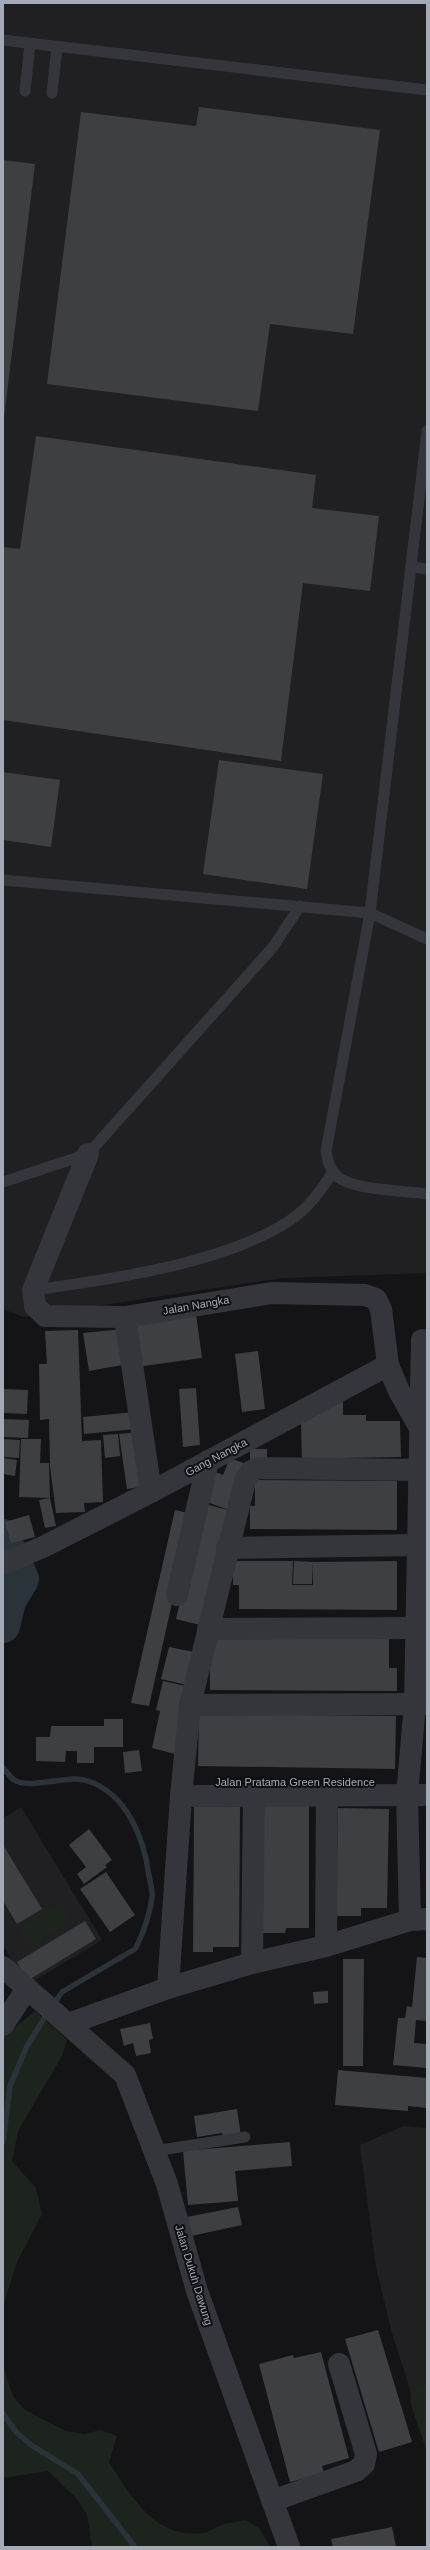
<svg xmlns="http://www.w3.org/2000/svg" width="430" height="2550" font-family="Arial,sans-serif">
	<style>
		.built { fill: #202023 }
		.green { fill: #1c241d }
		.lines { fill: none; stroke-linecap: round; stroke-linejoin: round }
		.stream { stroke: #2a333a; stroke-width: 5.5 }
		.river { stroke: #2a333a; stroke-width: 34 }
		.building { fill: #3e3f43 }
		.service { stroke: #35363b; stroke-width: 11 }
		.minor { stroke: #35363b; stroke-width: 22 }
		.labels { text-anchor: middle; stroke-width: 4; stroke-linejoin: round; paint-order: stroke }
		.street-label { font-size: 11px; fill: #a5abb6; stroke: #0f0f11 }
	</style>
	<rect width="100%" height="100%" fill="#141416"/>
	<g class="built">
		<polygon points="3,3 427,3 427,1273 283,1278 23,1317 3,1309"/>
		<polygon points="21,1807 102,1940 27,1985 3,1945 3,1818"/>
		<polygon points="403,2126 427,2128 427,2387 410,2389 391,2330 376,2266 360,2145"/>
	</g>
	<g class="green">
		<polygon points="59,1904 70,1922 30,1946 19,1928"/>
		<polygon points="35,2011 67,2040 62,2056 18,2131 12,2161 36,2188 42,2214 17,2262 3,2306 3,2037"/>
		<path d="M3,2367L13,2396L25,2410L66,2431L84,2434L101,2430L117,2436L109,2462C131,2496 155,2539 202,2533C208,2533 213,2528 219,2526C227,2523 237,2522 245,2520L259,2528L270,2547H92L87,2514L77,2499L48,2471L3,2478Z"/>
		<polygon points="424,2386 427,2387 427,2452 411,2405 410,2389"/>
	</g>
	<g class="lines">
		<g class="stream">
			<path d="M3,1768C7,1772 11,1779 16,1781C35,1789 67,1774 88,1781C127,1794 144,1838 149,1876C150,1882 153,1890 152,1897C150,1913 143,1935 135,1949L62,1992L53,2005"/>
			<polyline points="3,2142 10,2086 27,2046 48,2012"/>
			<polyline points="3,2414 17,2433 31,2445 78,2474 135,2547"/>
		</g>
		<polyline class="river" points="3,1536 22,1579 9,1601 3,1626"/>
	</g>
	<g class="building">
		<polygon points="199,107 380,130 353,334 270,324 258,411 47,384 81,112 196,126"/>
		<polygon points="3,160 35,164 4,418 3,418"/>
		<polygon points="36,436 316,475 312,508 379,516 370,591 303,583 281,761 3,720 3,547 20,549"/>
		<polygon points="219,760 323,774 307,889 203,874"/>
		<polygon points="3,772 60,780 51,847 3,840"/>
		<polygon points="196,1314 202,1358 136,1367 130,1323"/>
		<polygon points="123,1329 128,1364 89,1371 83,1333"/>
		<polygon points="78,1330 82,1441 101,1440 103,1502 84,1503 85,1512 56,1513 50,1467 49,1419 40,1420 39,1364 47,1364 45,1331"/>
		<polygon points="258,1351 265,1409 242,1412 235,1354"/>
		<polygon points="196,1388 200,1445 183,1447 179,1389"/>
		<polygon points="3,1389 28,1390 27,1414 3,1413"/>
		<polygon points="343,1395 343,1415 366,1415 366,1421 400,1421 401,1457 342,1458 342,1465 302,1465 301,1419"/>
		<polygon points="134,1412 136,1429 84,1434 83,1417"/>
		<polygon points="3,1419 29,1420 28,1438 3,1437"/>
		<polygon points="139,1432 147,1486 127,1489 119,1434"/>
		<polygon points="118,1434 120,1456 105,1458 103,1435"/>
		<polygon points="3,1439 20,1440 19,1458 3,1457"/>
		<polygon points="21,1439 41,1439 40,1463 49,1463 50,1498 19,1497"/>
		<polygon points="250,1449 267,1449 267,1462 250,1463"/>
		<polygon points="3,1458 17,1460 15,1476 3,1474"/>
		<polygon points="230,1458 246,1464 200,1625 176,1619 204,1504 229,1510 204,1501 215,1472 223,1475"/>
		<polygon points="255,1480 397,1481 397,1530 250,1529 250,1506 255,1506"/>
		<polygon points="50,1498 56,1526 45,1528 39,1500"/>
		<polygon points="175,1510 192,1514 149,1706 131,1703"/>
		<polygon points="29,1515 35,1537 11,1543 5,1522"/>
		<polygon points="233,1561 293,1561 292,1585 313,1585 313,1562 397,1561 397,1610 239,1609 239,1585 233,1585"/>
		<polygon points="294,1561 313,1562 312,1584 293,1584"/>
		<polygon points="210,1638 389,1639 389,1668 397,1668 397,1691 210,1690"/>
		<polygon points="169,1647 194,1652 187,1685 161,1679"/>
		<polygon points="163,1681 190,1687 175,1754 152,1748 160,1711 156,1710"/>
		<polygon points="199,1714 396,1716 395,1769 198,1766"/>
		<polygon points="104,1719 123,1719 123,1747 94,1747 94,1763 77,1763 77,1751 66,1751 65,1762 36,1761 36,1737 50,1737 51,1726 104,1726"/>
		<polygon points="139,1750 142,1771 125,1773 123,1752"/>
		<polygon points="194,1806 240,1807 239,1947 213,1947 213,1952 193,1952"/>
		<polygon points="263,1806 309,1806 309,1928 286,1928 285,1933 263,1933"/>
		<polygon points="338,1808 389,1809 387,1908 361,1908 361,1916 336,1916"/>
		<polygon points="89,1829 112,1860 105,1865 107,1867 84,1884 77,1874 86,1867 69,1845"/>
		<polygon points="3,1845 42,1909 17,1924 3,1901"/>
		<polygon points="106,1872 135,1915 110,1932 80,1889"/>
		<polygon points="85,1921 96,1939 27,1981 17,1962"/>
		<polygon points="417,1957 427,1958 427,2021 416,2020 414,2043 427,2044 427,2068 393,2065 398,2018 405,2018 407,2006 412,2007"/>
		<polygon points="343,1959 364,1959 363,2066 343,2066"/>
		<polygon points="328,1991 328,2003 314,2004 313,1992"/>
		<polygon points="150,2023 153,2039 149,2040 151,2053 136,2056 133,2043 124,2046 120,2029"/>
		<polygon points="338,2070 427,2078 427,2108 408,2106 408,2111 335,2105"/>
		<polygon points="237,2109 241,2136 223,2139 222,2133 197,2137 194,2116"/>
		<polygon points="290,2142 292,2166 235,2171 238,2201 188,2205 183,2151"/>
		<polygon points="238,2207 242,2225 191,2236 187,2217"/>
		<polygon points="378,2330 412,2442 379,2452 345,2339"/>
		<polygon points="321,2352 349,2458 322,2466 324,2473 290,2482 259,2364 293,2355 294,2358"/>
		<polygon points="392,2527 396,2546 333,2547 331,2539"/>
	</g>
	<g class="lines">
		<g class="service">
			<polyline points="3,40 427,90"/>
			<polyline points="25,91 30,44"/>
			<polyline points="52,93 57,47"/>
			<polyline points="412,567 427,569"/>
			<polyline points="3,880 370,913 427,431"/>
			<path d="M427,939L370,913L326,1151C328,1161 329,1169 337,1176C350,1190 407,1191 427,1194"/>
			<polyline points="3,1182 88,1154 273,947 300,906"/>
			<path d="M33,1290C109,1280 225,1263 289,1221C308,1209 321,1190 333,1172"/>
			<polyline points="154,2151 245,2137"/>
		</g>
		<g class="minor">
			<polyline points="88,1154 33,1290 35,1306 45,1316 125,1317 272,1293 365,1295 376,1299 381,1309 388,1365 399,1391 420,1428"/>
			<polyline points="125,1317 151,1492"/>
			<polyline points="227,1548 418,1545"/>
			<polyline points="3,1564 43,1547 151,1492 388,1365"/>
			<polyline points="177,1595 208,1461"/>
			<polyline points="208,1629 427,1628"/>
			<polyline points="190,1705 427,1704"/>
			<polyline points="181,1796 427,1795"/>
			<polyline points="410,1920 407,1795 415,1704 422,1340"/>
			<polyline points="326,1946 327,1795"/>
			<polyline points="252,1963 254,1794"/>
			<polyline points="3,1967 125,2075 167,2184 197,2291 289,2547"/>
			<polyline points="168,1988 181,1796 190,1705 245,1481 251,1471 258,1468 420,1470"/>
			<polyline points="68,2024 168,1988 252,1963 326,1946 410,1920 427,1919"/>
			<polyline points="3,2025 26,1990"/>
			<polyline points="272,2501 356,2471 364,2464 366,2454 339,2364"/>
		</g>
	</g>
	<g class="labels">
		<g class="street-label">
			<text transform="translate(196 1305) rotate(-10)" y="4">Jalan Nangka</text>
			<text transform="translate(216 1457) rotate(-28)" y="4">Gang Nangka</text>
			<text x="295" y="1786">Jalan Pratama Green Residence</text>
			<text transform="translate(194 2275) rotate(73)" y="4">Jalan Dukuh Dawung</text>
		</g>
	</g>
	<rect width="430" height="2550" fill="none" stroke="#a5abb6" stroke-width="8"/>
</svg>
